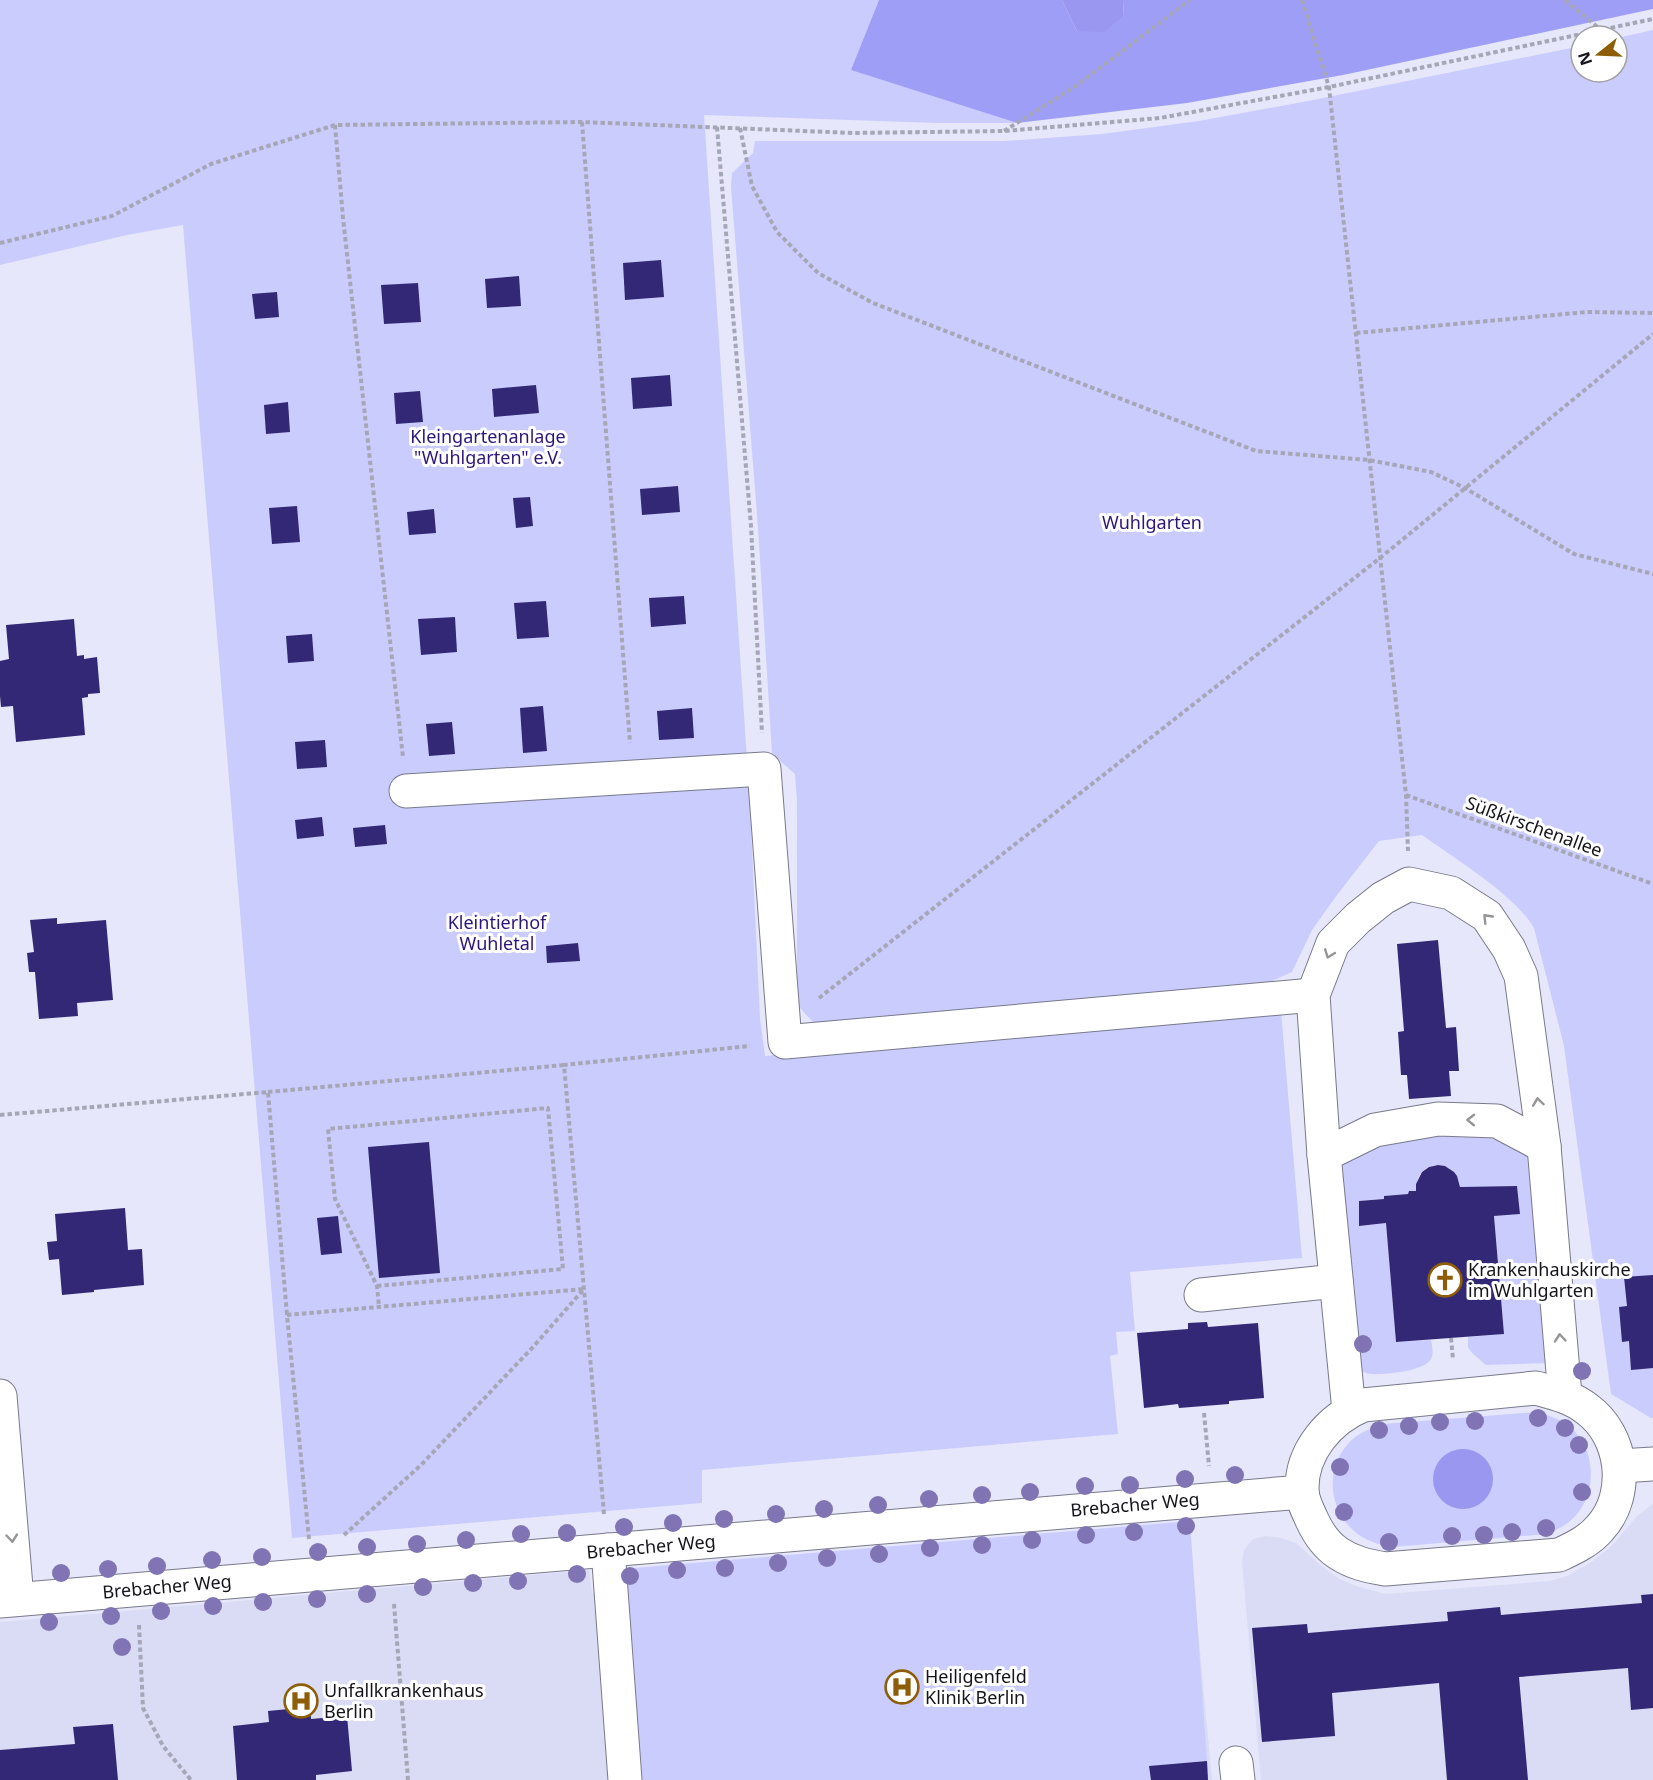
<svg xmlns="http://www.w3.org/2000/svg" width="1653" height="1780" font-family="'Noto Sans',sans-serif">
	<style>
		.built { fill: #dadbf5 }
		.green { fill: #cbccfe }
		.forest { fill: #9f9ef6 }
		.water { fill: #9997ef }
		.building { fill: #322875 }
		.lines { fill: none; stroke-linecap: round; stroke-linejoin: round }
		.minor-casing { stroke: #78798a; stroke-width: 35 }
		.path { stroke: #a6a7b6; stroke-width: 4; stroke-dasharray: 4.5 3; stroke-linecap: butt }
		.minor { stroke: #fff; stroke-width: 33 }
		.tree { fill: #8174b4 }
		.oneway { stroke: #959598 }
		.labels { text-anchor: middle; stroke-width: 6; stroke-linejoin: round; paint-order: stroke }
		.park-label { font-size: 18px; fill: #2e157b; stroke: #fff }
		.street-label { font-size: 18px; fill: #14141a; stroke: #fff }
		.poi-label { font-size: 18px; fill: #14141a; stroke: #fff; text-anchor: start }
	</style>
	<rect width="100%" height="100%" fill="#e6e7fa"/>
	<g class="built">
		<polygon points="1653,1504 1653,1780 1261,1780 1242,1561 1244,1550 1253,1539 1266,1536 1281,1538 1296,1543 1320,1565 1339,1579 1359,1587 1386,1594 1550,1581 1567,1576 1590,1563 1612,1546 1637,1516"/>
		<polygon points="1190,1544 1212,1780 0,1780 0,1622 589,1570 592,1593"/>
	</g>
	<g class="green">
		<polygon points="0,0 879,0 852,70 1017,123 937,123 704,115 750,805 760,1019 765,1056 1281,1011 1302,1258 1130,1272 1135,1331 1116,1332 1118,1354 1110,1356 1118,1434 702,1470 702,1503 292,1538 183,225 127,235 0,265"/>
		<path d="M1653,30V1418H1651L1611,1394L1564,1046L1534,928C1514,894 1455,859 1422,835L1379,841L1337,895L1312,930L1292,972L1261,986L815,1024L797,1005V801L795,774L772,754L758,527L731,187L732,173L753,153L755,141H1005L1102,134L1199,121L1308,101L1581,46V72H1617V38Z"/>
		<path d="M1433,1127L1531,1144L1550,1363L1486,1365L1472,1353L1468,1347V1337L1504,1334L1494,1216L1520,1214L1517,1186L1460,1187C1454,1155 1415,1159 1416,1191H1409L1408,1194L1384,1196V1199L1359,1201L1360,1226L1386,1223L1396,1342L1431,1340C1432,1346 1434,1353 1431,1359C1425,1371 1384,1375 1371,1374C1366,1374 1362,1371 1358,1369L1338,1174L1351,1151Z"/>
		<path d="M1536,1412C1548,1415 1560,1419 1570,1427C1598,1450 1598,1499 1569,1522C1563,1527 1555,1530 1548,1534L1393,1547C1382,1545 1372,1543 1362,1537C1327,1515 1322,1465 1354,1438C1363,1431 1373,1428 1383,1424Z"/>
		<polygon points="1190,1521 1207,1761 1150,1766 1151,1780 635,1780 623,1569"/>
	</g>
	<polygon class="forest" points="879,0 1062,0 1077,31 1123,16 1124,0 1653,0 1653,9 1343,75 1187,103 1017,123 851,70"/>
	<g class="water">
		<polygon points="1062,0 1124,0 1123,16 1104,32 1077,31"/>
		<circle cx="1463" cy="1479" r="30"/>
	</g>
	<g class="building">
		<polygon points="661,260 664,297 625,300 623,263"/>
		<polygon points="519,276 521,306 487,308 485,279"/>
		<polygon points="418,283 421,322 384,324 381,285"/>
		<polygon points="277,292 279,317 255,319 252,294"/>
		<polygon points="670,375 672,406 633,409 631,378"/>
		<polygon points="536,385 539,413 494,417 492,389"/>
		<polygon points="420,391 423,422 396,424 394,393"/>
		<polygon points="288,402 290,432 266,434 264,405"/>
		<polygon points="678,486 680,512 642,515 640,489"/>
		<polygon points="530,497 533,526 516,528 513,498"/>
		<polygon points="297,506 300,542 272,544 269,508"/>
		<polygon points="434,509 436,533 409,535 407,512"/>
		<polygon points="684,596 686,624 651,627 649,598"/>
		<polygon points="546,601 549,637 517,639 514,603"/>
		<polygon points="455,617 457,652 421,655 418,619"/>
		<polygon points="74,619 77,656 84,655 84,659 97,657 100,693 88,694 88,697 82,698 85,735 16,742 13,706 1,707 0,696 0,661 9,659 6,625"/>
		<polygon points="312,634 314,661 288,663 286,636"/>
		<polygon points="543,706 547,751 523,753 520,708"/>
		<polygon points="692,708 694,738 659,740 657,711"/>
		<polygon points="452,722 455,754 429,756 426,724"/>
		<polygon points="325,740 327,767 297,769 295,742"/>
		<polygon points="322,817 324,836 297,839 295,820"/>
		<polygon points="385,825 387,844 355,847 353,828"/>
		<polygon points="57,918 57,924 106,920 113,1000 77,1003 78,1016 39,1019 35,972 29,972 27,953 34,952 30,920"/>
		<polygon points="1438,940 1446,1028 1456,1027 1459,1071 1449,1071 1451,1096 1409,1099 1407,1075 1401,1075 1398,1032 1404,1031 1397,944"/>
		<polygon points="578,943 580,961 547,963 546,946"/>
		<polygon points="429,1142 440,1273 379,1278 368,1147"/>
		<polygon points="1438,1165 1445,1166 1454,1172 1457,1176 1460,1187 1517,1186 1520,1214 1494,1216 1504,1334 1396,1342 1386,1223 1359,1226 1359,1201 1384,1199 1384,1196 1408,1194 1409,1191 1416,1191 1416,1184 1422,1172 1429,1167"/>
		<polygon points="125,1208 128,1250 142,1249 144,1285 94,1290 94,1292 62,1295 59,1259 49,1260 47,1242 57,1241 55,1214"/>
		<polygon points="338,1216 342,1253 321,1255 317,1218"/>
		<polygon points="1653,1275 1653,1368 1631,1370 1629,1341 1622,1342 1619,1307 1627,1306 1624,1277"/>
		<polygon points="1207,1322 1208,1327 1258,1323 1264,1398 1229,1401 1229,1404 1179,1408 1178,1404 1144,1408 1137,1333 1188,1329 1188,1323"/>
		<polygon points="1653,1594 1653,1708 1631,1710 1628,1668 1519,1677 1528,1780 1447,1780 1439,1683 1332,1693 1335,1736 1262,1742 1252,1628 1307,1624 1308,1633 1448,1621 1447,1612 1500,1607 1501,1615 1642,1603 1641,1595"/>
		<polygon points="310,1707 311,1719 347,1716 352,1771 316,1775 316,1780 237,1780 233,1726 269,1722 268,1711"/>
		<polygon points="113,1724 118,1780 0,1780 0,1750 75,1744 73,1727"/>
		<polygon points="1207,1761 1208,1780 1151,1780 1149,1766"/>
	</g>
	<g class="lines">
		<defs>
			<g id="minor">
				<polyline points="406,791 764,769 785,1042 1313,995"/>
				<polyline points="1324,1155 1375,1130 1438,1119 1497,1121 1544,1146"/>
				<polyline points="1201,1295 1336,1281"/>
				<path d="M1536,1388C1554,1393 1572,1397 1587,1409C1623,1435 1631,1494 1600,1528C1589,1541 1574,1548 1559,1555L1385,1569C1368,1566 1353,1563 1338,1553C1326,1545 1318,1533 1312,1520C1308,1511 1302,1500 1302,1490C1301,1452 1329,1419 1363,1405Z"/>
				<polyline points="0,1396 17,1599"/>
				<polyline points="1349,1411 1324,1155 1313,995 1333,943 1358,918 1383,898 1409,884 1451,893 1487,916 1509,949 1521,976 1544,1146 1565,1396"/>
				<polyline points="1620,1466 1653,1464"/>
				<polyline points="608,1550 625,1780"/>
				<polyline points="0,1601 1302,1492"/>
				<polyline points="1236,1763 1238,1780"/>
			</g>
		</defs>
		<use href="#minor" class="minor-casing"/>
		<g class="path">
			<polyline points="1302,0 1329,87 1406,795 1408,851"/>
			<polyline points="1565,0 1601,30"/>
			<polyline points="582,122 630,743"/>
			<polyline points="335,125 343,218 403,757"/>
			<polyline points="717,127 751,526 762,733"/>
			<polyline points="740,128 752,186 777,232 818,273 873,303 1256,451 1369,460 1431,472 1465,488 1574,554 1653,574"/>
			<polyline points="1004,131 1076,86 1190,0"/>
			<polyline points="0,243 112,216 211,164 335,125 582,122 853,133 1004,131 1160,118 1329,87 1653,19"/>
			<polyline points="1356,333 1587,312 1653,313"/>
			<polyline points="1406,795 1653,884"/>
			<polyline points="819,998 1380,558 1653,334"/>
			<polyline points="268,1092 564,1065"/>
			<polyline points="0,1115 268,1092 287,1315"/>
			<polyline points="377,1286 563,1269 548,1108 328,1129 335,1199 377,1286 379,1307"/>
			<polyline points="1451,1338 1453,1359"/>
			<polyline points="1204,1413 1209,1466"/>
			<polyline points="604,1514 564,1065 750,1046"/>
			<polyline points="344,1535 421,1465 533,1347 584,1289"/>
			<polyline points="309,1539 287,1315 584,1289"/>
			<polyline points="394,1604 408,1780"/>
			<polyline points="139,1625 143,1708 163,1746 191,1780"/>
		</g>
		<use href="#minor" class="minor"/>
	</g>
	<g class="tree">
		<circle cx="1363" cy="1344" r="9"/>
		<circle cx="1582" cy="1371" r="9"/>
		<circle cx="1538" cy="1418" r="9"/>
		<circle cx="1475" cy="1421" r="9"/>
		<circle cx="1440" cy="1422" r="9"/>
		<circle cx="1409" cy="1426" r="9"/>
		<circle cx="1565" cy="1428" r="9"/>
		<circle cx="1379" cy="1430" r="9"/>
		<circle cx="1579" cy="1445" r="9"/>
		<circle cx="1340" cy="1467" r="9"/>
		<circle cx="1235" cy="1475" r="9"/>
		<circle cx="1185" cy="1479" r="9"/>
		<circle cx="1130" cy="1485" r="9"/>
		<circle cx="1085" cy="1486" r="9"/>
		<circle cx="1030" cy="1492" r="9"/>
		<circle cx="1582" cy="1492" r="9"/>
		<circle cx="982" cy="1495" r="9"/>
		<circle cx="929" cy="1499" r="9"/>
		<circle cx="878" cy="1505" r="9"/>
		<circle cx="824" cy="1509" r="9"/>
		<circle cx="1344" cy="1512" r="9"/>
		<circle cx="776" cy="1514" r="9"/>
		<circle cx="724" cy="1519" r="9"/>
		<circle cx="673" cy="1523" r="9"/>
		<circle cx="1186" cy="1526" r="9"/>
		<circle cx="624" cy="1527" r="9"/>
		<circle cx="1546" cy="1528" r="9"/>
		<circle cx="1134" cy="1532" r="9"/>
		<circle cx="1512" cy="1532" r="9"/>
		<circle cx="567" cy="1533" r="9"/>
		<circle cx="521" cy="1534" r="9"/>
		<circle cx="1086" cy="1535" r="9"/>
		<circle cx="1484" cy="1535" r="9"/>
		<circle cx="1452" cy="1536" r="9"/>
		<circle cx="466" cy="1540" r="9"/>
		<circle cx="1032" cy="1540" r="9"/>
		<circle cx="1389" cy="1542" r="9"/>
		<circle cx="417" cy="1544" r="9"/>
		<circle cx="982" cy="1545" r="9"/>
		<circle cx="367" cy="1547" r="9"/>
		<circle cx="930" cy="1548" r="9"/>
		<circle cx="318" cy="1552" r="9"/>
		<circle cx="879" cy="1554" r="9"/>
		<circle cx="262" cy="1557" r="9"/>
		<circle cx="827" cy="1558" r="9"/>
		<circle cx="212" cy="1560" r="9"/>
		<circle cx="778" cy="1563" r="9"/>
		<circle cx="157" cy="1566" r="9"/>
		<circle cx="725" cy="1568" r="9"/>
		<circle cx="108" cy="1569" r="9"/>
		<circle cx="677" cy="1570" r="9"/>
		<circle cx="61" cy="1573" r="9"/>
		<circle cx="577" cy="1574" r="9"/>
		<circle cx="630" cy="1576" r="9"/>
		<circle cx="518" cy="1581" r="9"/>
		<circle cx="473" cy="1583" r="9"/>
		<circle cx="423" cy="1587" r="9"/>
		<circle cx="367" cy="1594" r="9"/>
		<circle cx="317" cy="1599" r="9"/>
		<circle cx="263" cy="1602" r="9"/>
		<circle cx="213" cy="1606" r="9"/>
		<circle cx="161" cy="1611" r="9"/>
		<circle cx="111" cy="1616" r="9"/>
		<circle cx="49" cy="1622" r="9"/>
		<circle cx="122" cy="1647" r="9"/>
	</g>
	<defs><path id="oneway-chevron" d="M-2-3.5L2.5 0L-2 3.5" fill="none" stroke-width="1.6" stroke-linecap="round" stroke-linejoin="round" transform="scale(1.5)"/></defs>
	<g class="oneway">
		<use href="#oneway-chevron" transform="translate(1487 918) rotate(-134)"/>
		<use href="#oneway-chevron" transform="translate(1329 954) rotate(111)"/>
		<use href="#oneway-chevron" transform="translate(1538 1102) rotate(-98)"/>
		<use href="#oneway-chevron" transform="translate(1471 1120) rotate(-179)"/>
		<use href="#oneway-chevron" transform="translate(1560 1338) rotate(-95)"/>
		<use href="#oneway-chevron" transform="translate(12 1538) rotate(85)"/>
	</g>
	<defs>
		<symbol id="church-ring" viewBox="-11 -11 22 22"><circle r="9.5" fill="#fff" stroke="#8d5e07" stroke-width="1.5"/><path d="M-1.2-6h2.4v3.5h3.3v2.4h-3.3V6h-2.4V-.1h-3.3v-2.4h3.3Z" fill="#8d5e07"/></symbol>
		<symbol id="hospital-ring" viewBox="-11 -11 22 22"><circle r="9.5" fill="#fff" stroke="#8d5e07" stroke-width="1.5"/><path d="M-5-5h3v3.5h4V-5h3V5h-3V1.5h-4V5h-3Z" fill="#8d5e07"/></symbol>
	</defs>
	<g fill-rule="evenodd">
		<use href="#church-ring" x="1426" y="1261" width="38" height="38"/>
		<use href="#hospital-ring" x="883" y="1668" width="38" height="38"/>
		<use href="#hospital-ring" x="282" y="1682" width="38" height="38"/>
	</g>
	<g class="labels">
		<g class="park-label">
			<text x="488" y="443">Kleingartenanlage<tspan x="488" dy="21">"Wuhlgarten" e.V.</tspan></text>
			<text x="1152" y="529">Wuhlgarten</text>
			<text x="497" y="929">Kleintierhof<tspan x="497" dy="21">Wuhletal</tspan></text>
		</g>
		<g class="street-label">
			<text transform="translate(1534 827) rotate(20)" y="6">Süßkirschenallee</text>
			<text transform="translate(1135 1505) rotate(-5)" y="6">Brebacher Weg</text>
			<text transform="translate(651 1547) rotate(-5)" y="6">Brebacher Weg</text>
			<text transform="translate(167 1587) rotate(-5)" y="6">Brebacher Weg</text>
		</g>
		<g class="poi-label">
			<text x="1468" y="1276">Krankenhauskirche<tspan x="1468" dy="21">im Wuhlgarten</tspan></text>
			<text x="925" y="1683">Heiligenfeld<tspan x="925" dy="21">Klinik Berlin</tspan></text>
			<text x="324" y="1697">Unfallkrankenhaus<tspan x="324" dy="21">Berlin</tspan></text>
		</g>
	</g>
	<g transform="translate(1599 54) rotate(252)"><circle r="28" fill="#ffffff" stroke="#a1a1a3" stroke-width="1.5"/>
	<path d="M0-4.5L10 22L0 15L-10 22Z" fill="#8d5e07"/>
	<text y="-9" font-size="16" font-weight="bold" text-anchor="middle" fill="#14141a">N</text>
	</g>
</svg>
